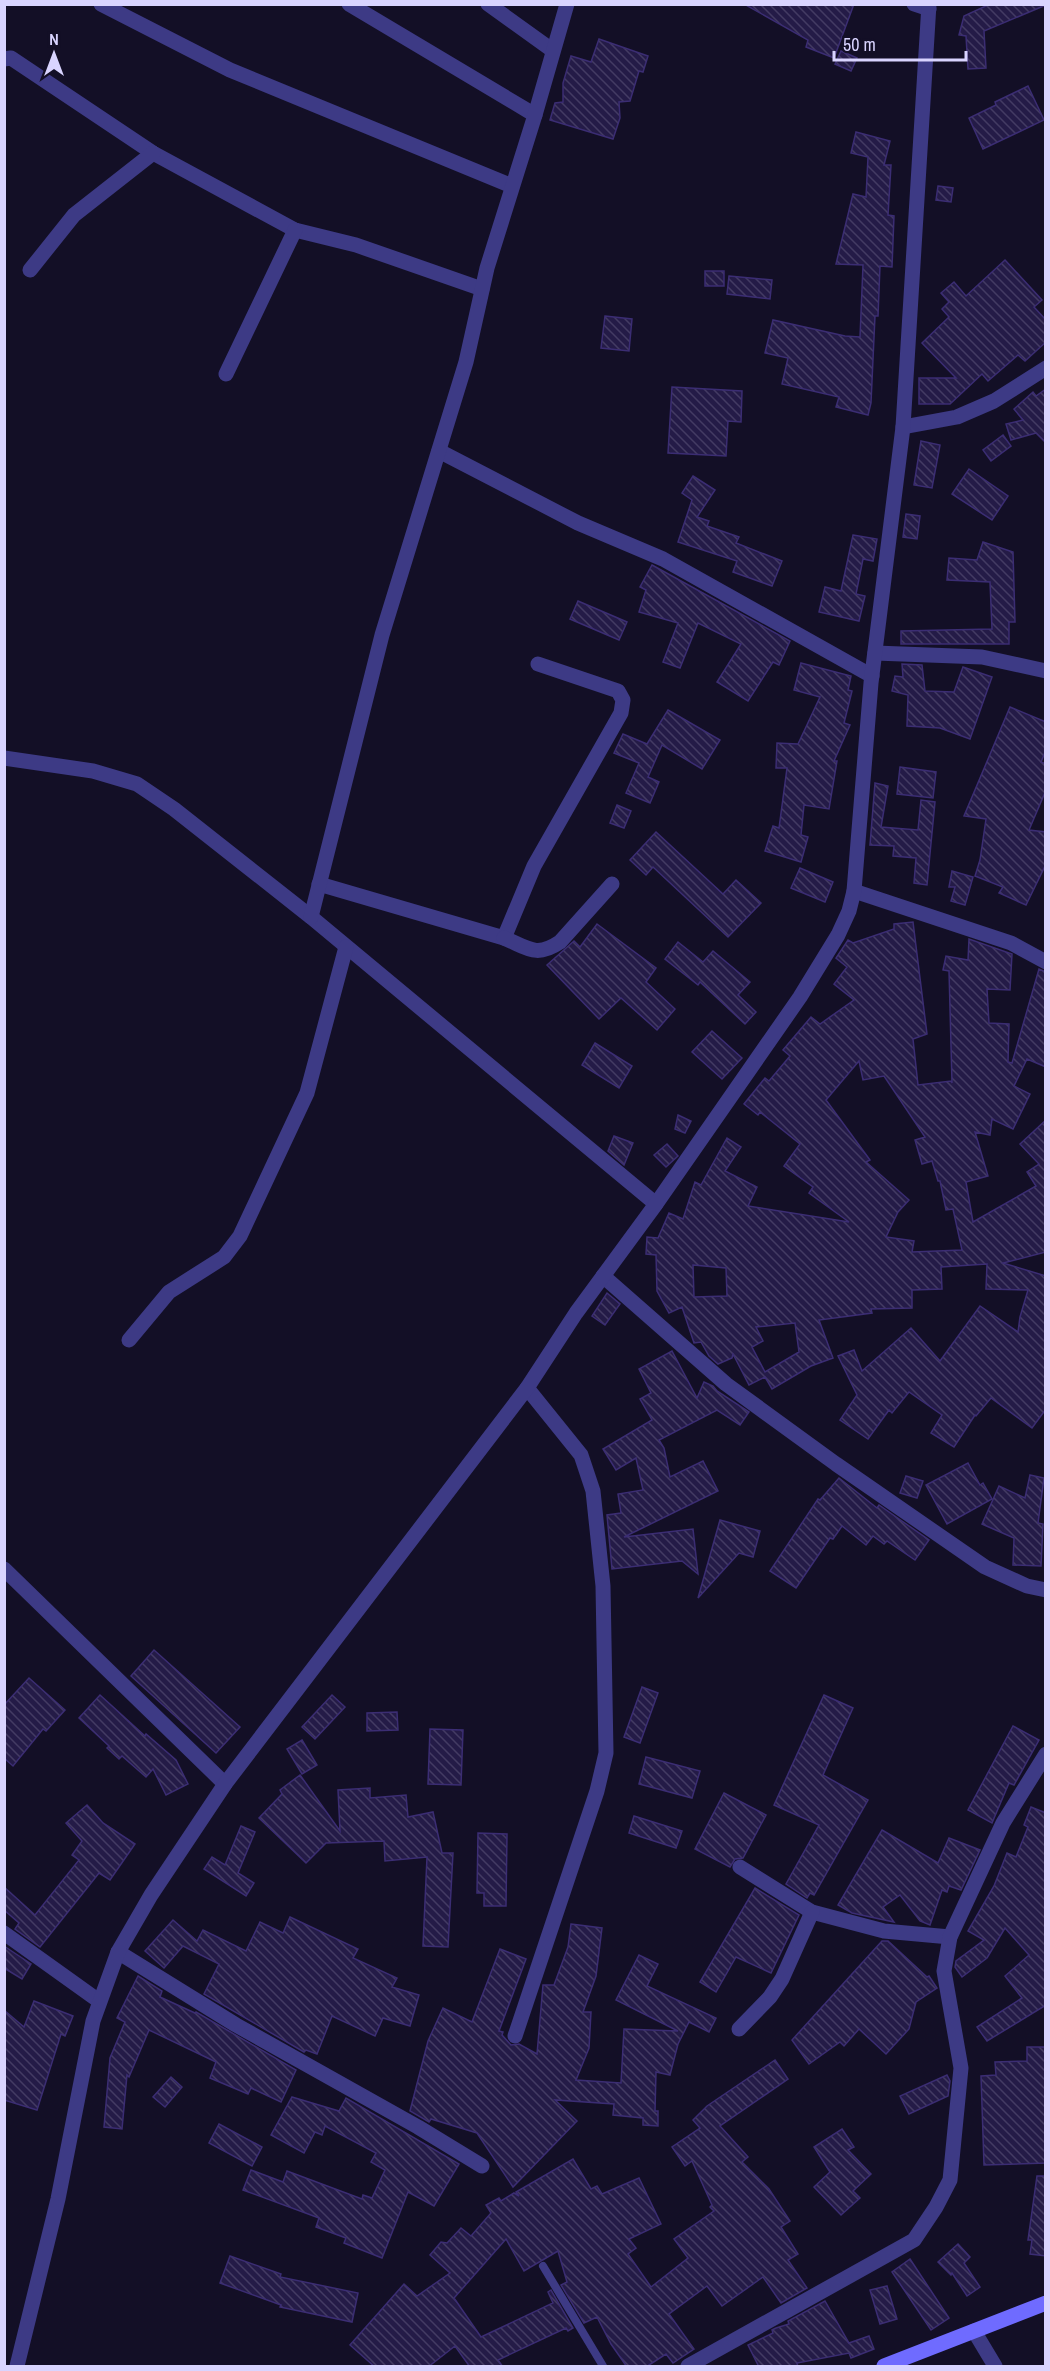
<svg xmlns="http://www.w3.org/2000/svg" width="1050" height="2371" font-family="'Archivo Narrow',sans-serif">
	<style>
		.building { fill: url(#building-back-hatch); stroke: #3b2d73; stroke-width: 1.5; fill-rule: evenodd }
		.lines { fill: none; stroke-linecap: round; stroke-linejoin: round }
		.service { stroke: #3d3a85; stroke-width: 8 }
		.minor { stroke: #3d3a85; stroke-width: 15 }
		.secondary { stroke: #6f6bff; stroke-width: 15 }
	</style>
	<defs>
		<pattern id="building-back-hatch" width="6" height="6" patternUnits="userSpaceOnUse" patternTransform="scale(1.5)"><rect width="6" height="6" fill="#241b47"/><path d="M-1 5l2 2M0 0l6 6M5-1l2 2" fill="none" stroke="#433b63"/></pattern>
	</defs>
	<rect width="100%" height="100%" fill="#130f26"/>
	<g class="building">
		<polygon points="744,4 854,4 834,58 806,47 808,40"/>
		<polygon points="990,4 1046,5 984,31 986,68 968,69 966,36 959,35 964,16"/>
		<polygon points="599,39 648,56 643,72 639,71 630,101 619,102 620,118 613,139 550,120 555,103 563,102 563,83 571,56 591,62"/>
		<polygon points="841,51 857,58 851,71 835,64"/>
		<polygon points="1028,86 1044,120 983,149 969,118 996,105 995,102"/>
		<polygon points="856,132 890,141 884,165 891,165 888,215 894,216 892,267 880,266 878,316 875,316 871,403 868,415 836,407 839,397 782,384 788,358 765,353 773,320 845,336 860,337 863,265 836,264 853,194 866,197 868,157 851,153"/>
		<polygon points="938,186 953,188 951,202 936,200"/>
		<polygon points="1005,260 1042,300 1034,307 1046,320 1046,342 1025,361 1018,355 988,381 982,374 950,404 919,404 919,378 956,378 922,343 949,317 942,309 949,302 941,293 954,282 966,296"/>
		<rect x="705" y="271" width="19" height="15"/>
		<polygon points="729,276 772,280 770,299 727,294"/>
		<polygon points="605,316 632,319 629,351 601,348"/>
		<polygon points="672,387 742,391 741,422 728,421 726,456 668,453"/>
		<polygon points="1046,389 1046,443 1036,433 1011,440 1006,424 1023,420 1014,409 1033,392 1036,396"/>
		<polygon points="1003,435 1011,446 991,461 983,450"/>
		<polygon points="921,441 940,445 932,488 914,485"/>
		<polygon points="969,469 1008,496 992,520 952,494"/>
		<polygon points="693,476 715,490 697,517 709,521 707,526 739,537 736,543 782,561 772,586 733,572 737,561 678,542 692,500 682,493"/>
		<polygon points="906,514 920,516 917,539 903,537"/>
		<polygon points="853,535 877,539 873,561 863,559 856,594 865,596 859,621 819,612 825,587 841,591"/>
		<polygon points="983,542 1013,552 1015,622 1009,622 1009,644 901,644 901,631 992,629 990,582 947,580 949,558 977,560"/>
		<polygon points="652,565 790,641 779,665 773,662 748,701 717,682 741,644 698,623 680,668 663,662 678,623 639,612 646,590 640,587"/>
		<polygon points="578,601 627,622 619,640 570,619"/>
		<polygon points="801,663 851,676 848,690 852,691 844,723 850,725 834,761 837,761 829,809 804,805 801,835 808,837 801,862 765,851 773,826 779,828 787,768 776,768 777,743 798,744 820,697 794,690"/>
		<polygon points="902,664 922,665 925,691 954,692 963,667 992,677 970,739 940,728 907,726 908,695 892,691 895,676 903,677"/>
		<polygon points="1010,707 1046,722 1046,750 1041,762 1046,764 1046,790 1029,830 1046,832 1046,864 1026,905 999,893 1003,887 975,876 980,860 986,819 964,816"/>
		<polygon points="668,710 720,740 702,769 662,745 648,777 659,782 650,803 626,793 639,763 614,753 623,734 647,744"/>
		<polygon points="900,767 936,772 933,798 897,794"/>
		<polygon points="875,783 888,786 881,827 918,830 921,800 935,802 927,885 914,883 916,858 893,856 894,846 870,845"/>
		<polygon points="617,805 631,811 624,828 610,823"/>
		<polygon points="656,832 723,894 736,880 761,903 728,937 653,867 646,875 630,860"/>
		<polygon points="800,868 833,882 825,902 791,888"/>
		<polygon points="952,871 973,877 965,905 951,901 955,887 949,887"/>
		<path d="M913,922L927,1034L913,1039L918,1085L951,1081L952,1083L949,971L943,970L946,956L968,960L969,939L1012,954L1010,990L987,989L989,1023L1009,1024L1008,1062L1012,1063L1039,969L1046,972V1067L1027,1059L1014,1086L1030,1094L1013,1129L992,1119L990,1135L975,1132L988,1176L966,1182L973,1222L1036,1186L1027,1172L1039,1164L1020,1144L1046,1120V1252L1003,1263L1046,1276V1409L1032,1428L991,1398L976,1416L975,1415L954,1447L931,1433L942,1415L909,1392L892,1413L889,1410L868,1439L840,1420L857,1395L838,1356L854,1350L862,1371L911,1328L940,1361L980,1306L1018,1332L1020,1317L1028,1290L986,1289L987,1264L941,1267L942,1289L912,1290V1308L871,1309L872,1313L819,1320L833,1358L811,1366L772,1389L765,1377L749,1385L733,1354L732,1358L718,1364L709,1356L701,1342L694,1343L682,1307L669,1313L657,1291L656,1255L646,1254L647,1237L658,1238L669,1213L683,1219L695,1182L701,1185L727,1138L741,1147L725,1171L757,1187L748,1206L849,1222L809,1193L813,1187L784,1166L800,1144L760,1112L758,1115L744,1104L765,1078L769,1081L790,1056L783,1050L811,1017L820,1024L854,1000L834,984L847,967L836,958L848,940L853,943L894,929V924ZM859,1061L863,1080L884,1076L925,1137L915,1140L922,1164L932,1161L938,1181H940L946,1210L953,1209L962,1250L912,1252L914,1241L886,1237L898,1212L909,1200L866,1162L870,1160L826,1100ZM693,1265L726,1268L727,1296L694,1297ZM795,1323L799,1352L765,1372L752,1347L763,1341L756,1327Z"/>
		<polygon points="597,924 656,968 646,982 675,1009 657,1030 621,998 599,1019 547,965 574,941 580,947"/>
		<polygon points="678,942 703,962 713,951 750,982 738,995 756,1012 745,1024 700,982 698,985 665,959"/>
		<polygon points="712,1031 742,1058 722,1079 692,1052"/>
		<polygon points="595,1043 632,1066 619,1088 582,1065"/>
		<polygon points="678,1115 691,1121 685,1133 675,1129"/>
		<polygon points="614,1136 633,1143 624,1165 608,1151"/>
		<polygon points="667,1144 678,1156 666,1167 654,1155"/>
		<polygon points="607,1293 620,1304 605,1325 592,1316"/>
		<polygon points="672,1351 697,1398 704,1382 713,1386 717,1391 749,1412 740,1425 717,1410 659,1440 664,1448 670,1477 703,1461 718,1491 624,1537 693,1529 698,1574 682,1561 612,1569 607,1515 621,1513 618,1494 643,1490 636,1458 616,1470 603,1449 652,1420 640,1399 651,1393 639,1369"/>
		<polygon points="968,1463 980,1485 983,1483 992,1499 947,1524 926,1485"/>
		<polygon points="1030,1475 1044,1478 1038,1523 1043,1524 1041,1566 1013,1565 1014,1538 982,1524 999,1486 1025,1498"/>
		<polygon points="906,1476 923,1481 917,1498 900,1493"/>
		<polygon points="839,1478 877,1508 879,1505 929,1540 915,1560 887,1541 884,1544 873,1536 866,1545 842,1526 833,1539 830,1538 796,1588 770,1571 818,1499 820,1500"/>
		<polygon points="720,1520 760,1531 753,1557 739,1553 698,1598"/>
		<polygon points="154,1650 240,1727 216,1753 131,1676"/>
		<polygon points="29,1678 65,1710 46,1731 43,1729 13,1766 4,1758 4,1705"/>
		<polygon points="642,1687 658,1693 640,1743 624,1737"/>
		<polygon points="100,1695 145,1736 146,1734 176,1760 188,1784 166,1795 153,1769 146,1777 122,1756 119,1759 107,1748 109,1746 79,1718"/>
		<polygon points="332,1695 345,1707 315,1739 302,1727"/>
		<polygon points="824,1695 853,1708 823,1775 868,1800 814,1895 810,1893 807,1898 786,1884 819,1825 774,1805"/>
		<polygon points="397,1712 398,1730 367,1731 367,1713"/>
		<polygon points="1013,1726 1039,1740 1014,1785 1009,1783 992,1823 968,1810"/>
		<polygon points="430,1729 463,1730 461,1785 428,1784"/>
		<polygon points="302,1740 317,1765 302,1774 287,1749"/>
		<polygon points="646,1757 700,1771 692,1798 639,1784"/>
		<polygon points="300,1775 340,1831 338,1790 370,1788 370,1798 406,1795 408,1817 433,1812 442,1853 453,1853 448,1947 423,1946 427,1857 385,1861 384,1841 326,1843 306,1863 259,1818 282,1794 280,1790"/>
		<polygon points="724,1793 766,1815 743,1858 735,1859 730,1867 695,1849"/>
		<polygon points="87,1805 103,1823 135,1844 110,1880 99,1873 40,1947 15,1929 19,1923 4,1910 4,1887 35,1915 79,1860 72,1855 82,1841 66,1823"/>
		<polygon points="1031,1807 1046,1813 1046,2005 987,2041 977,2027 1022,1998 1005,1976 1029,1955 1005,1928 987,1958 962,1977 955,1967 956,1961 984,1940 968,1931 994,1886 1007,1853 1016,1857 1028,1827 1024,1825"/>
		<polygon points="634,1816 682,1831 676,1848 629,1833"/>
		<polygon points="241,1826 255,1832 238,1873 254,1883 246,1896 204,1869 212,1857 225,1865"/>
		<polygon points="882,1830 938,1863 949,1838 980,1850 961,1890 949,1886 947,1892 942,1890 930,1925 920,1921 900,1895 883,1907 894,1922 852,1913 838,1905"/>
		<polygon points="478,1833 507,1834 506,1906 484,1906 484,1893 477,1893"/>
		<polygon points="755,1888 799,1915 771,1973 736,1957 716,1992 700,1982"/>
		<polygon points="290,1917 358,1949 353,1958 397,1978 392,1987 419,1995 410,2026 383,2018 375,2036 332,2016 317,2054 306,2050 304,2052 204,1994 219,1964 183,1946 164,1968 145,1951 173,1920 197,1941 203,1930 246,1951 260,1922 283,1933"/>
		<polygon points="571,1924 602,1928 596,1976 583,2012 591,2012 589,2048 576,2080 621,2083 624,2029 678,2031 616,2000 639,1955 658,1964 647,1986 716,2018 709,2032 689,2022 678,2044 670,2075 656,2072 655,2111 658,2111 658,2126 643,2125 643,2118 613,2115 614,2104 555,2100 577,2121 513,2187 477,2133 431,2119 429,2122 410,2111 428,2041 443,2008 472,2022 500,1949 526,1959 499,2031 503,2032 502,2035 511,2045 519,2044 537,2054 543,1985 554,1985 568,1947"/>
		<polygon points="882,1941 888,1941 927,1977 929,1976 937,1988 916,2002 909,2029 886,2054 859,2029 844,2046 840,2042 809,2064 792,2040"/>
		<polygon points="4,1946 31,1964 22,1979 4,1968"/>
		<polygon points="138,1976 162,1991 160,1997 195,2013 196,2012 296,2070 281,2102 251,2088 248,2094 210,2078 216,2062 149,2030 129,2077 127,2075 122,2129 104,2127 110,2058 125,2022 117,2018"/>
		<polygon points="34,2001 73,2016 65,2036 61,2034 37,2110 4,2100 4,2010 24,2027"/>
		<polygon points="1027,2047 1046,2047 1046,2163 984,2165 981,2076 996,2075 995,2062 1027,2061"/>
		<polygon points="775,2060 788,2079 720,2126 748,2157 742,2162 769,2189 790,2221 781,2227 798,2254 788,2260 807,2288 781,2303 763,2277 722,2306 707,2286 669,2314 694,2349 673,2363 666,2354 646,2367 627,2367 611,2344 597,2317 584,2323 561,2285 567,2282 558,2251 524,2271 506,2239 454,2298 481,2337 553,2303 548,2292 551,2290 573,2328 568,2331 566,2328 498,2360 503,2367 470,2367 455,2346 428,2367 375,2367 350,2345 404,2284 417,2296 450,2273 430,2255 441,2242 447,2243 461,2228 471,2236 491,2213 486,2205 499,2198 501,2201 514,2193 519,2196 516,2192 573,2159 591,2189 597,2186 602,2194 639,2178 661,2224 629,2239 636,2248 628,2254 651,2287 688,2258 674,2239 714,2211 710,2207 712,2205 692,2161 685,2166 672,2147 700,2128 693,2120 707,2106"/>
		<polygon points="947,2075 950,2081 948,2096 909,2114 900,2096"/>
		<polygon points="171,2077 182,2087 165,2107 153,2097"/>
		<polygon points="292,2097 339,2111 346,2098 459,2164 434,2206 408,2192 382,2258 344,2243 346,2238 316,2227 319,2218 243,2190 251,2170 283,2182 287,2171 362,2199 363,2195 372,2198 385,2170 371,2162 376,2153 325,2126 322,2135 315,2132 304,2153 271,2135"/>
		<polygon points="219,2124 262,2147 252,2166 209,2143"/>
		<polygon points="842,2129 854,2147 848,2150 871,2174 853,2191 860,2198 841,2215 814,2187 830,2172 814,2147"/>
		<polygon points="1037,2176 1046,2176 1046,2256 1030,2254 1032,2240 1028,2240"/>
		<polygon points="958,2244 970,2257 964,2263 980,2287 967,2296 952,2273 951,2275 938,2262"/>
		<polygon points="230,2256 281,2274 280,2277 358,2293 352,2322 280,2307 281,2305 220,2283"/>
		<polygon points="910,2259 949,2318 931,2330 892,2272"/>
		<polygon points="887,2286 897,2319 880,2324 870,2290"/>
		<polygon points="825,2301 849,2343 869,2336 874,2349 851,2358 849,2353 797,2363 798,2367 759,2367 748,2345 773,2333 772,2330 776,2328 789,2324 788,2321"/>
	</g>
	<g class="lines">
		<polyline class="service" points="543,2266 603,2366"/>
		<g class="minor">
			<polyline points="101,4 230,70 512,186"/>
			<polyline points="349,4 535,115"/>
			<polyline points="488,4 552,50"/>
			<polyline points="914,4 929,9"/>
			<polyline points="4,59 11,58 153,153 295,230 356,245 482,289"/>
			<polyline points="30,270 74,215 153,153"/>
			<polyline points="226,374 295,230"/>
			<polyline points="903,427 957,417 994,401 1046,368"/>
			<polyline points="439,451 578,523 663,559 872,676"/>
			<polyline points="875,653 982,657 1046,671"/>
			<polyline points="4,758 93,771 137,784 174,809 311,917 656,1204"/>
			<polyline points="319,884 504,938 534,866 621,713 623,700 618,691 538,664"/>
			<polyline points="854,891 1011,943 1046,962"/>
			<polyline points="311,917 382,635 466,362 487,268 535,115 567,4"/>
			<path d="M504,938C528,948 536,958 560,942L612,884"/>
			<polyline points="603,1276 726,1384 836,1464 985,1567 1027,1586 1046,1590"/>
			<polyline points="129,1340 169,1292 224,1257 240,1236 307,1093 346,947"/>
			<polyline points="4,1569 225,1784"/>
			<polyline points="740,1867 812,1912 884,1931 950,1937"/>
			<polyline points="4,1933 99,2001"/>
			<polyline points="118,1952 236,2025 418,2127 482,2166"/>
			<polyline points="739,2029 770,1997 782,1979 812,1912"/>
			<polyline points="515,2036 597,1791 606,1753 603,1586 593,1491 581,1455 527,1388"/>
			<polyline points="974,2331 995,2366"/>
			<polyline points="17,2366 58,2199 93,2021 118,1952 151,1895 225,1784 527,1388 576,1313 656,1204 800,997 838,935 849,911 854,891 871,683 903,427 929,4"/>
			<polyline points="688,2366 914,2240 936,2207 950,2180 961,2068 944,1971 950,1937 1003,1823 1046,1754"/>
		</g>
		<polyline class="secondary" points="884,2366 1046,2303"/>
	</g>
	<rect width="1050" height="2371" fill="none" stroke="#d9d4ff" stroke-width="12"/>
	<g transform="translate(54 54)" stroke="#130f26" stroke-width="4.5" paint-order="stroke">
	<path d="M0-4.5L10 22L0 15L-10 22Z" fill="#d9d4ff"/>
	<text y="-9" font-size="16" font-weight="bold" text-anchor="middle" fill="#d9d4ff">N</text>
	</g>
	<path d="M834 51v9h132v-9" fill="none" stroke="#d9d4ff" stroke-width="3"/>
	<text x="843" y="51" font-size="18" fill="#d9d4ff" stroke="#130f26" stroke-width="4.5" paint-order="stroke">50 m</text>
</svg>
